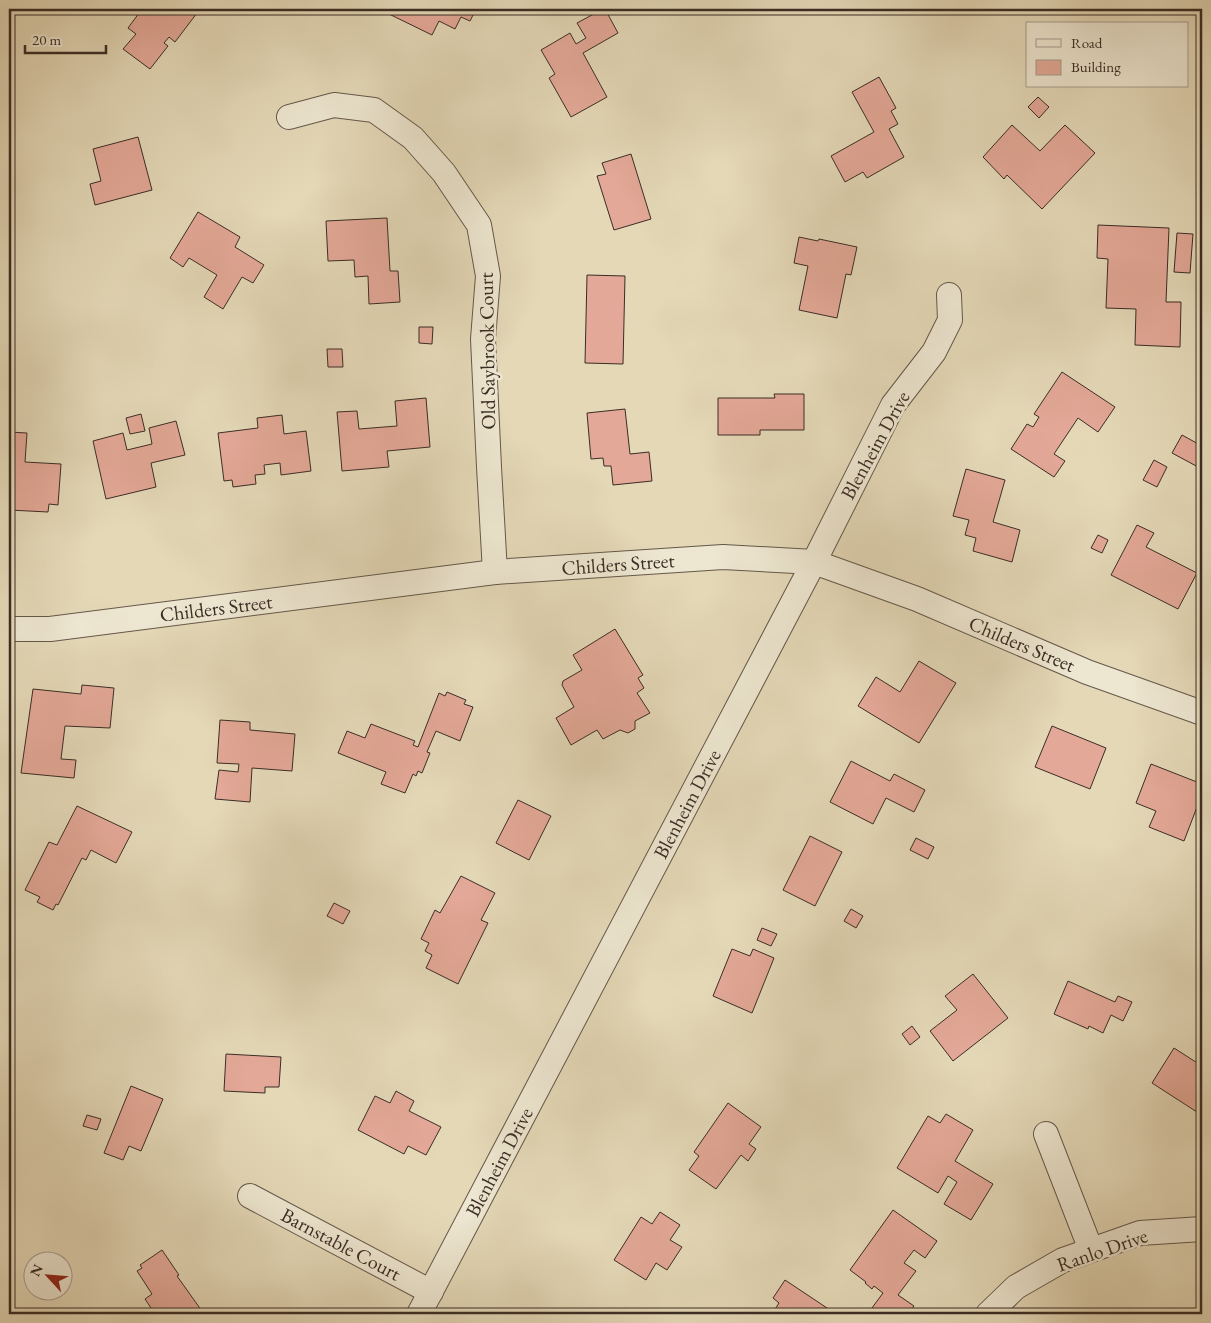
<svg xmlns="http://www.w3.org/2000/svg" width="1211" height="1323" font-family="'EB Garamond',serif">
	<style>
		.building { fill: #e3a897; stroke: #3b2d25 }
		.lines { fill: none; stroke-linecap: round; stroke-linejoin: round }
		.minor-casing { stroke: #65584a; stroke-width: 26 }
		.minor { stroke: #ede6d0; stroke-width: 24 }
		.labels { text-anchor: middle; stroke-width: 5; stroke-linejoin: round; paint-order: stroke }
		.street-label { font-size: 20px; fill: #3b2d25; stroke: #ede6d0 }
	</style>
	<rect width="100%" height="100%" fill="#e4d8b7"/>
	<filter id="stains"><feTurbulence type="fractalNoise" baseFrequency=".004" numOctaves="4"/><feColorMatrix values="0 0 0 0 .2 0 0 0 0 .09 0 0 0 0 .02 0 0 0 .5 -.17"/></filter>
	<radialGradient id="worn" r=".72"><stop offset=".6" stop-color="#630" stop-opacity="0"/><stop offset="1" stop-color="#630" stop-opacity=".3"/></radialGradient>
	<g class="building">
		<polygon points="142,9 200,9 175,42 169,37 164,43 168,46 150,69 123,49 136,34 128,28"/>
		<polygon points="392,9 476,9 470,21 461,17 455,29 439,21 432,35 389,14"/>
		<polygon points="603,9 605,9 618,33 583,53 607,97 571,117 549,78 555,74 541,50 570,33 576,44 586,38 577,23"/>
		<polygon points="879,77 896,108 891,111 898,124 889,129 904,157 867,178 863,172 845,182 831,156 874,132 852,92"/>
		<polygon points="1038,97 1049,107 1039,118 1028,107"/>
		<polygon points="1012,125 1040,151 1065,125 1095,153 1042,209 1007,175 1004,179 983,157"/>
		<polygon points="138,137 152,190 95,205 90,184 101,181 93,149"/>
		<polygon points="631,154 651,219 614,230 597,176 606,174 602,163"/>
		<polygon points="198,212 240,237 235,247 264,265 253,283 242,277 223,309 204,297 217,275 189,258 183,267 170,258"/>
		<polygon points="387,218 390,271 398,271 400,302 369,304 368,276 355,277 354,260 328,261 326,221"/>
		<polygon points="1098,225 1169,228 1166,302 1181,302 1180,347 1135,345 1136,309 1106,308 1108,259 1097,258"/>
		<polygon points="1177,233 1193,234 1190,273 1174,272"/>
		<polygon points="799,237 818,241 819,239 857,247 851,275 846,274 837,318 799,310 808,266 794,263"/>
		<polygon points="587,275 625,276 623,364 585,363"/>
		<polygon points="419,327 433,327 432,344 419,343"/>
		<polygon points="327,349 342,349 343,367 328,367"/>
		<polygon points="1062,372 1115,407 1098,432 1078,418 1054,454 1065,461 1054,477 1011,449 1027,424 1033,427 1039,417 1034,414"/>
		<polygon points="774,394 804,394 804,430 760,430 760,435 718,435 718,398 775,398"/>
		<polygon points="426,398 430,447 387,451 389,467 342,471 337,412 357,411 359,429 397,426 395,401"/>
		<polygon points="625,409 630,454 649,452 652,481 613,485 611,466 604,466 603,458 591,459 587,413"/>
		<polygon points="141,414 145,431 130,434 126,418"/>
		<polygon points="282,415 284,434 306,431 311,471 281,475 280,463 264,465 265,474 255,475 256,484 233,487 232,480 224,481 218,433 258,428 257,418"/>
		<polygon points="176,421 185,455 151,463 156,487 106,499 93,441 123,433 127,450 152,444 149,428"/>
		<polygon points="9,432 27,433 25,462 61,464 58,505 49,504 48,512 9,510"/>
		<polygon points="1182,435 1202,446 1202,465 1200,468 1172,453"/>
		<polygon points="1154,460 1167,467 1157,487 1143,480"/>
		<polygon points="966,469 1005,480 993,522 1020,530 1012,562 973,551 976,538 965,535 969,520 953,516"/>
		<polygon points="1137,525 1154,533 1146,547 1197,573 1178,609 1111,575"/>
		<polygon points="1098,535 1108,540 1102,553 1091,548"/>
		<polygon points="615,629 643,675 638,678 644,688 637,693 650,713 635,721 635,729 628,733 620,730 603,739 597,730 571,745 556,718 574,707 562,685 563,681 582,670 573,655"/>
		<polygon points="919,661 956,683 919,743 858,706 876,677 900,692"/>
		<polygon points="82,685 114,688 110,728 65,726 61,759 76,760 74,778 21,773 33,689 81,694"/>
		<polygon points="447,692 466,700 464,704 473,707 460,741 436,731 427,752 430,753 422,773 418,771 416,776 413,774 405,793 381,784 386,772 338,753 347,731 365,738 371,724 415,741 413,745 418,747 439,693 445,696"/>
		<polygon points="220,720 250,722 250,730 295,734 292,771 252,768 250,802 215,799 219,770 238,772 239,764 217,763"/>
		<polygon points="1052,726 1106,748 1090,789 1035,767"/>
		<polygon points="851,761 890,781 894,774 925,790 914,812 886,798 873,824 830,802"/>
		<polygon points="1151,764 1202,784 1202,794 1184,841 1149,827 1156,811 1136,803"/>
		<polygon points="518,800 551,816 529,860 496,843"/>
		<polygon points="77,806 132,832 116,863 91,850 86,860 82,858 58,905 56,904 53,910 37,902 40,897 25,890 49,842 57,845"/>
		<polygon points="810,836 842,852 815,906 783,890"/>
		<polygon points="916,838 934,847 928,859 910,850"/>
		<polygon points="461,876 495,893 481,920 488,923 458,984 426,968 432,955 425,951 429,943 421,939 435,910 440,913"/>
		<polygon points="334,903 350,911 343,924 327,916"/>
		<polygon points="851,909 863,916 856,928 844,921"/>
		<polygon points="762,928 777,934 771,946 757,940"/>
		<polygon points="732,949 750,956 753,949 774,958 752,1013 713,996"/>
		<polygon points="973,974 1008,1018 953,1061 930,1031 957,1010 945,996"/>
		<polygon points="1068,981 1115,1002 1118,996 1132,1002 1123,1021 1111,1015 1103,1033 1089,1026 1088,1029 1054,1014"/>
		<polygon points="912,1026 920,1037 910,1045 902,1034"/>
		<polygon points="1174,1048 1202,1066 1202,1110 1200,1114 1152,1083"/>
		<polygon points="226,1054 281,1057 279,1087 265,1087 265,1093 224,1091"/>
		<polygon points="131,1086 163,1099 141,1151 129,1146 123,1160 104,1153"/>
		<polygon points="396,1091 414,1101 409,1111 441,1127 426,1155 408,1146 404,1154 358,1130 375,1096 390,1103"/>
		<polygon points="728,1103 761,1127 749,1144 756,1149 748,1161 741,1155 716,1189 689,1170 699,1156 694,1152"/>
		<polygon points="946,1114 973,1130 955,1161 993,1184 971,1220 944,1204 957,1182 948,1176 938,1193 897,1168 928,1116 940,1123"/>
		<polygon points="87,1115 101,1119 97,1130 83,1126"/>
		<polygon points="893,1210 937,1241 925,1258 914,1250 904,1263 916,1271 898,1295 914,1306 908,1314 871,1314 869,1312 883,1293 874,1286 872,1289 865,1283 866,1282 850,1270"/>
		<polygon points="660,1212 680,1225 670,1240 682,1247 667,1270 656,1263 646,1280 614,1260 641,1217 652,1224"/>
		<polygon points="162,1250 179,1275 177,1276 204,1314 155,1314 145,1299 152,1294 137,1271 142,1268 140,1265"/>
		<polygon points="785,1280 836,1314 772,1314 779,1303 773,1298"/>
	</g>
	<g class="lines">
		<defs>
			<g id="minor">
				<polyline points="289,117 334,105 374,110 413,138 444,173 479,225 488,276 483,339 489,467 495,572"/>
				<polyline points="9,629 50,629 495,572 723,557 814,562 917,599 1087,672 1202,713"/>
				<polyline points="1046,1134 1091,1250"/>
				<polyline points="250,1196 431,1292"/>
				<polyline points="419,1314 814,562 893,405 934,352 950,320 949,295"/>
				<polyline points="988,1314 1016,1287 1063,1260 1140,1233 1202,1229"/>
			</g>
		</defs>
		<use href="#minor" class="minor-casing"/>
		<use href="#minor" class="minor"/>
	</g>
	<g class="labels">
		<g class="street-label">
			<text transform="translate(487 351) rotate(-91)" y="7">Old Saybrook Court</text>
			<text transform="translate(875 445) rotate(-61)" y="7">Blenheim Drive</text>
			<text transform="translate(618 564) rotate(-4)" y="7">Childers Street</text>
			<text transform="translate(216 608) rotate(-7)" y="7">Childers Street</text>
			<text transform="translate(1022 644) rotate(23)" y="7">Childers Street</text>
			<text transform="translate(687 804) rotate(-62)" y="7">Blenheim Drive</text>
			<text transform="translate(499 1162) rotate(-62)" y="7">Blenheim Drive</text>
			<text transform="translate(341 1244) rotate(28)" y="7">Barnstable Court</text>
			<text transform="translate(1102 1250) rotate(-19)" y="7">Ranlo Drive</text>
		</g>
	</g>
	<rect width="1211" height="1323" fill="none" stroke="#e4d8b7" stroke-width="30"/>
	<rect x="10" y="10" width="1191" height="1303" fill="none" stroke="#3b2d25" stroke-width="2.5"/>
	<rect x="15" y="15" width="1181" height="1293" fill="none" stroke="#3b2d25"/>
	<rect x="1026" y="22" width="162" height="65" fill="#ede6d0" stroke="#a69c8c"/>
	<rect x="1036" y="39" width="25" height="8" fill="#ede6d0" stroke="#a69c8c"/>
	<text x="1071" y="48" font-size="15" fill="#3b2d25">Road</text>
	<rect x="1036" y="60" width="25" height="15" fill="#e3a897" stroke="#a69c8c"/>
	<text x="1071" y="72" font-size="15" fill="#3b2d25">Building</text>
	<g transform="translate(48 1276) rotate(296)"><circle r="24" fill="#ede6d0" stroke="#a69c8c"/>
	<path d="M0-4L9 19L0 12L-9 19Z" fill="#8f2418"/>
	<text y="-8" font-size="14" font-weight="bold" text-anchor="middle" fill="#3b2d25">N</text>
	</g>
	<path d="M25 45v8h81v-8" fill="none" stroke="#3b2d25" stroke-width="2.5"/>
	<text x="32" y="45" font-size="15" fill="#3b2d25" stroke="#ede6d0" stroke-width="4" paint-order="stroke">20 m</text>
	<rect width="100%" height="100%" filter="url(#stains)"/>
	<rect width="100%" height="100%" fill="url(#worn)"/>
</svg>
